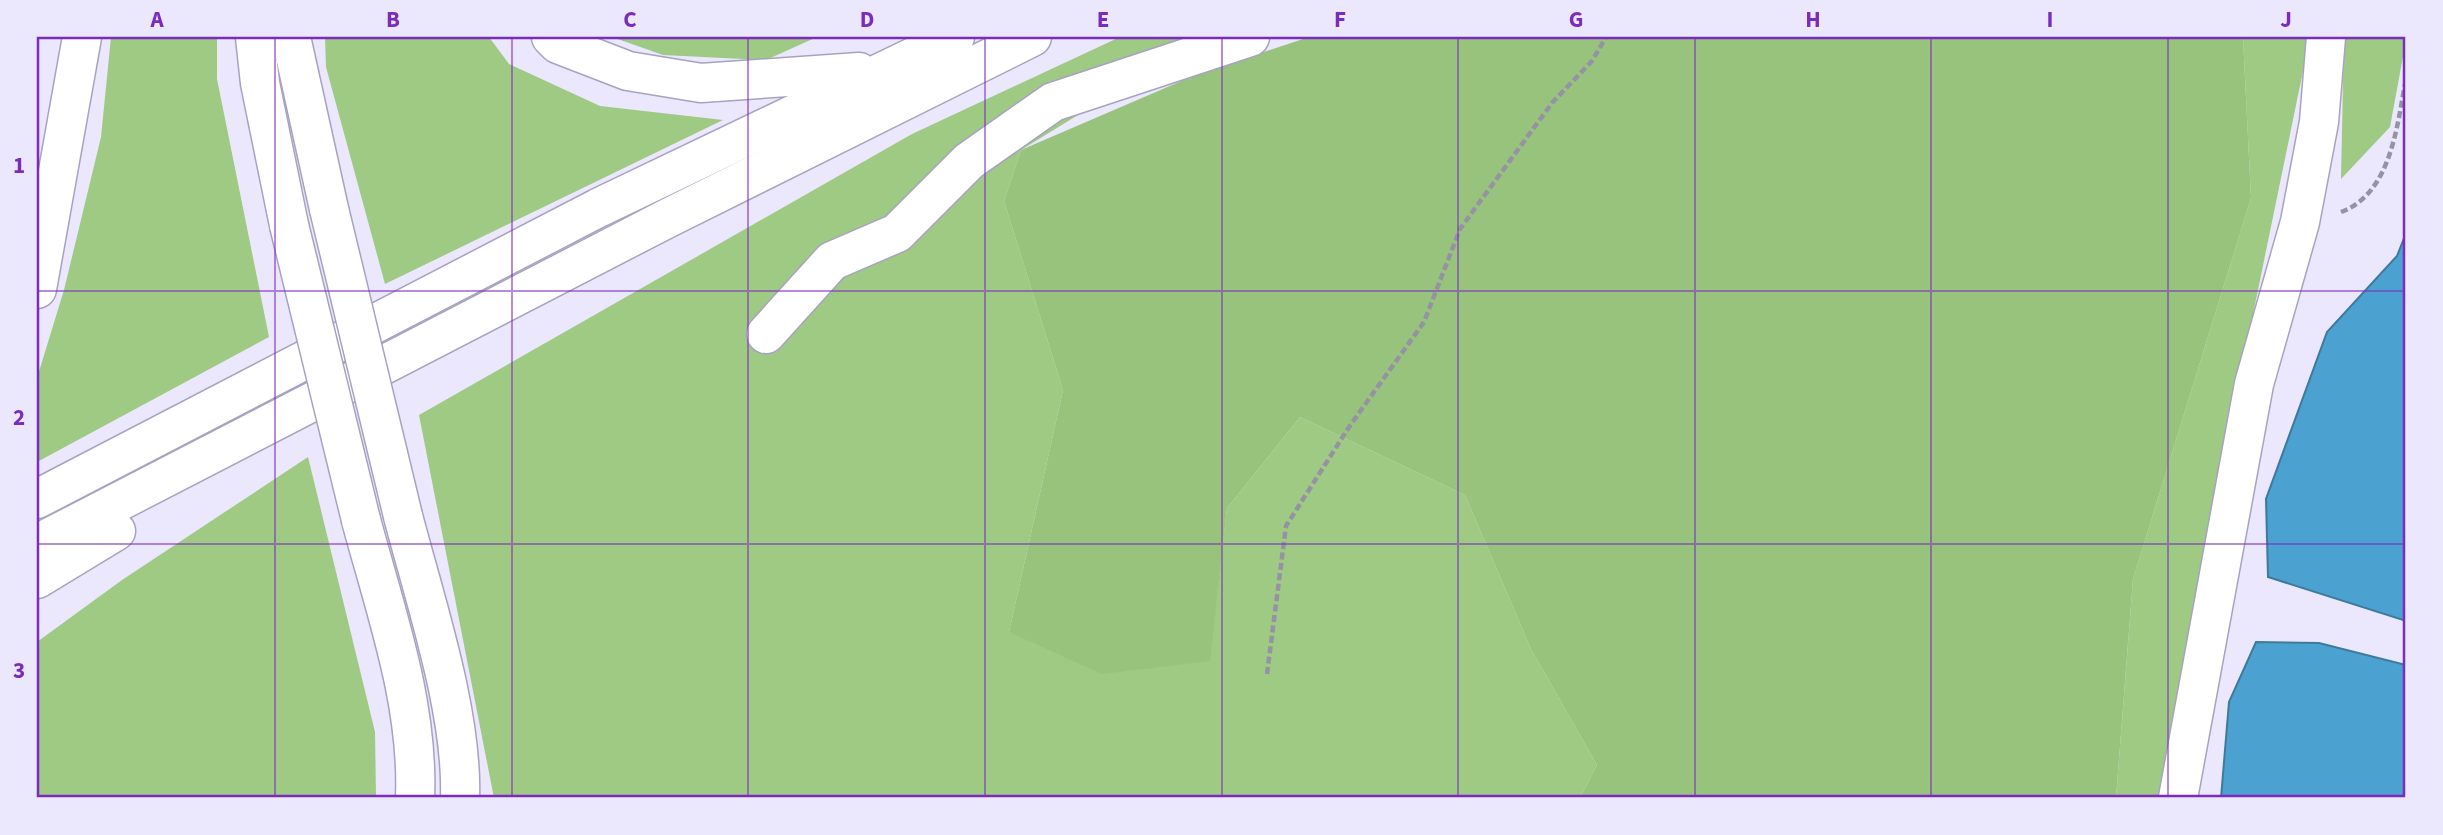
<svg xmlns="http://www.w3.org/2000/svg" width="2443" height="835" font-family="'Source Sans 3',sans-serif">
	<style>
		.green { fill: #9eca83 }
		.forest { fill: #98c37c }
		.water { fill: #4ba2d0; stroke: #3e7a9e; stroke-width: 2 }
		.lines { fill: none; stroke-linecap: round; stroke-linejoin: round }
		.minor-casing { stroke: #a8a2c2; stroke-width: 41 }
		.major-casing { stroke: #a8a2c2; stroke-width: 41 }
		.path { stroke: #9592a3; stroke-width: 4.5; stroke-dasharray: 7 3.5; stroke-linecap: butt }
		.minor { stroke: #fff; stroke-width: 38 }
		.major { stroke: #fff; stroke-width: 38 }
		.major-bridge-casing { stroke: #a8a2c2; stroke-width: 41; stroke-linecap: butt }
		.major-bridge { stroke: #fff; stroke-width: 38 }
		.grid { fill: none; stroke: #7b2cbf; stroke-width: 2; stroke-opacity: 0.55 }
		.neatline { fill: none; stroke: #7b2cbf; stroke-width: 2.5 }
		.grid-label { font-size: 23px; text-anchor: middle; font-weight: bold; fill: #7b2cbf }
	</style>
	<rect width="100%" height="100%" fill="#ebe7fc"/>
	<g class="green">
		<polygon points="111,37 217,37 217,79 269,337 37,462 37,378 64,290 101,137"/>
		<polygon points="325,37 489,37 509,64 600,106 723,120 385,284 326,67"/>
		<polygon points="612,37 817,37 766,60 663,55"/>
		<polygon points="1120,37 1205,37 1021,150 1004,201 1063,390 1009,632 1209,661 1227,508 1300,417 1465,495 1531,649 1597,765 1580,798 494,798 419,415 912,134"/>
		<polygon points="2243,37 2310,37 2202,562 2194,651 2173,798 2116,798 2133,579 2251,198"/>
		<polygon points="2344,37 2406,37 2406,40 2390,127 2341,179"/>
		<polygon points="308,457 375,732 376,798 37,798 37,642 122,580"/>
	</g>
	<polygon class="forest" points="1309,37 2243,37 2251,198 2133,579 2116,798 1580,798 1597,765 1531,649 1465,495 1300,417 1227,508 1210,661 1102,674 1009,632 1063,390 1004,201 1021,150 1200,73"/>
	<g class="water">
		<polygon points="2406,233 2406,621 2268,577 2266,499 2327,332 2397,256"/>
		<polygon points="2256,642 2319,643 2406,665 2406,798 2221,798 2229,702"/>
	</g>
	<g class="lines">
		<defs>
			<g id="minor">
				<polyline points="766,334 832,261 897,233 969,161 1053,102 1250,37"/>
				<polyline points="2178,798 2254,384 2300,222 2319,122 2326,37"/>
			</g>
			<g id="major">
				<polyline points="255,37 260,83 289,225"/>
				<polyline points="291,37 329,209"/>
				<polyline points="551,37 558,44 628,71 701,83 859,72"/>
				<polyline points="37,289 82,37"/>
				<polyline points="37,499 598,208 955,37"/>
				<path d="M403,516C425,601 463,712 460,798"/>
				<path d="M361,520C385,610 419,703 415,798"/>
				<polyline points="37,544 668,218 1032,37"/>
				<polyline points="37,579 116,531"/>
			</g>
		</defs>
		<use href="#minor" class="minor-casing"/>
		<use href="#major" class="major-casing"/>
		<g class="path">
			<path d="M2341,212C2392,193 2397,124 2406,79"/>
			<polyline points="1267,674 1286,526 1349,427 1424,322 1460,229 1552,103 1592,61 1606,37"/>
		</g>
		<use href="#minor" class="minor"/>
		<use href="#major" class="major"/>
		<defs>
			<g id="major-bridge">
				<polyline points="329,209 403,516"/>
				<polyline points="289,225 361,520"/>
			</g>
		</defs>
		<use href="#major-bridge" class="major-bridge-casing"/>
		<use href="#major-bridge" class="major-bridge"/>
	</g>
	<path class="grid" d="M275,37V798M512,37V798M748,37V798M985,37V798M1222,37V798M1458,37V798M1695,37V798M1931,37V798M2168,37V798M37,291H2406M37,544H2406"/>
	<rect width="2443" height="835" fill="none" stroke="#ebe7fc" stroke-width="77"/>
	<rect x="38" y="38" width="2366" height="758" class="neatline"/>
	<g class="grid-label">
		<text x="157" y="27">A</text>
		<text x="393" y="27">B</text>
		<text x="630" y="27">C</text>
		<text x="867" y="27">D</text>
		<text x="1103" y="27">E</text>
		<text x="1340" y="27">F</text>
		<text x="1576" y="27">G</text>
		<text x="1813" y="27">H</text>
		<text x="2050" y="27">I</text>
		<text x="2286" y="27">J</text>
		<text x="19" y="173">1</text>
		<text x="19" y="425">2</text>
		<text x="19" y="678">3</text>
	</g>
</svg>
